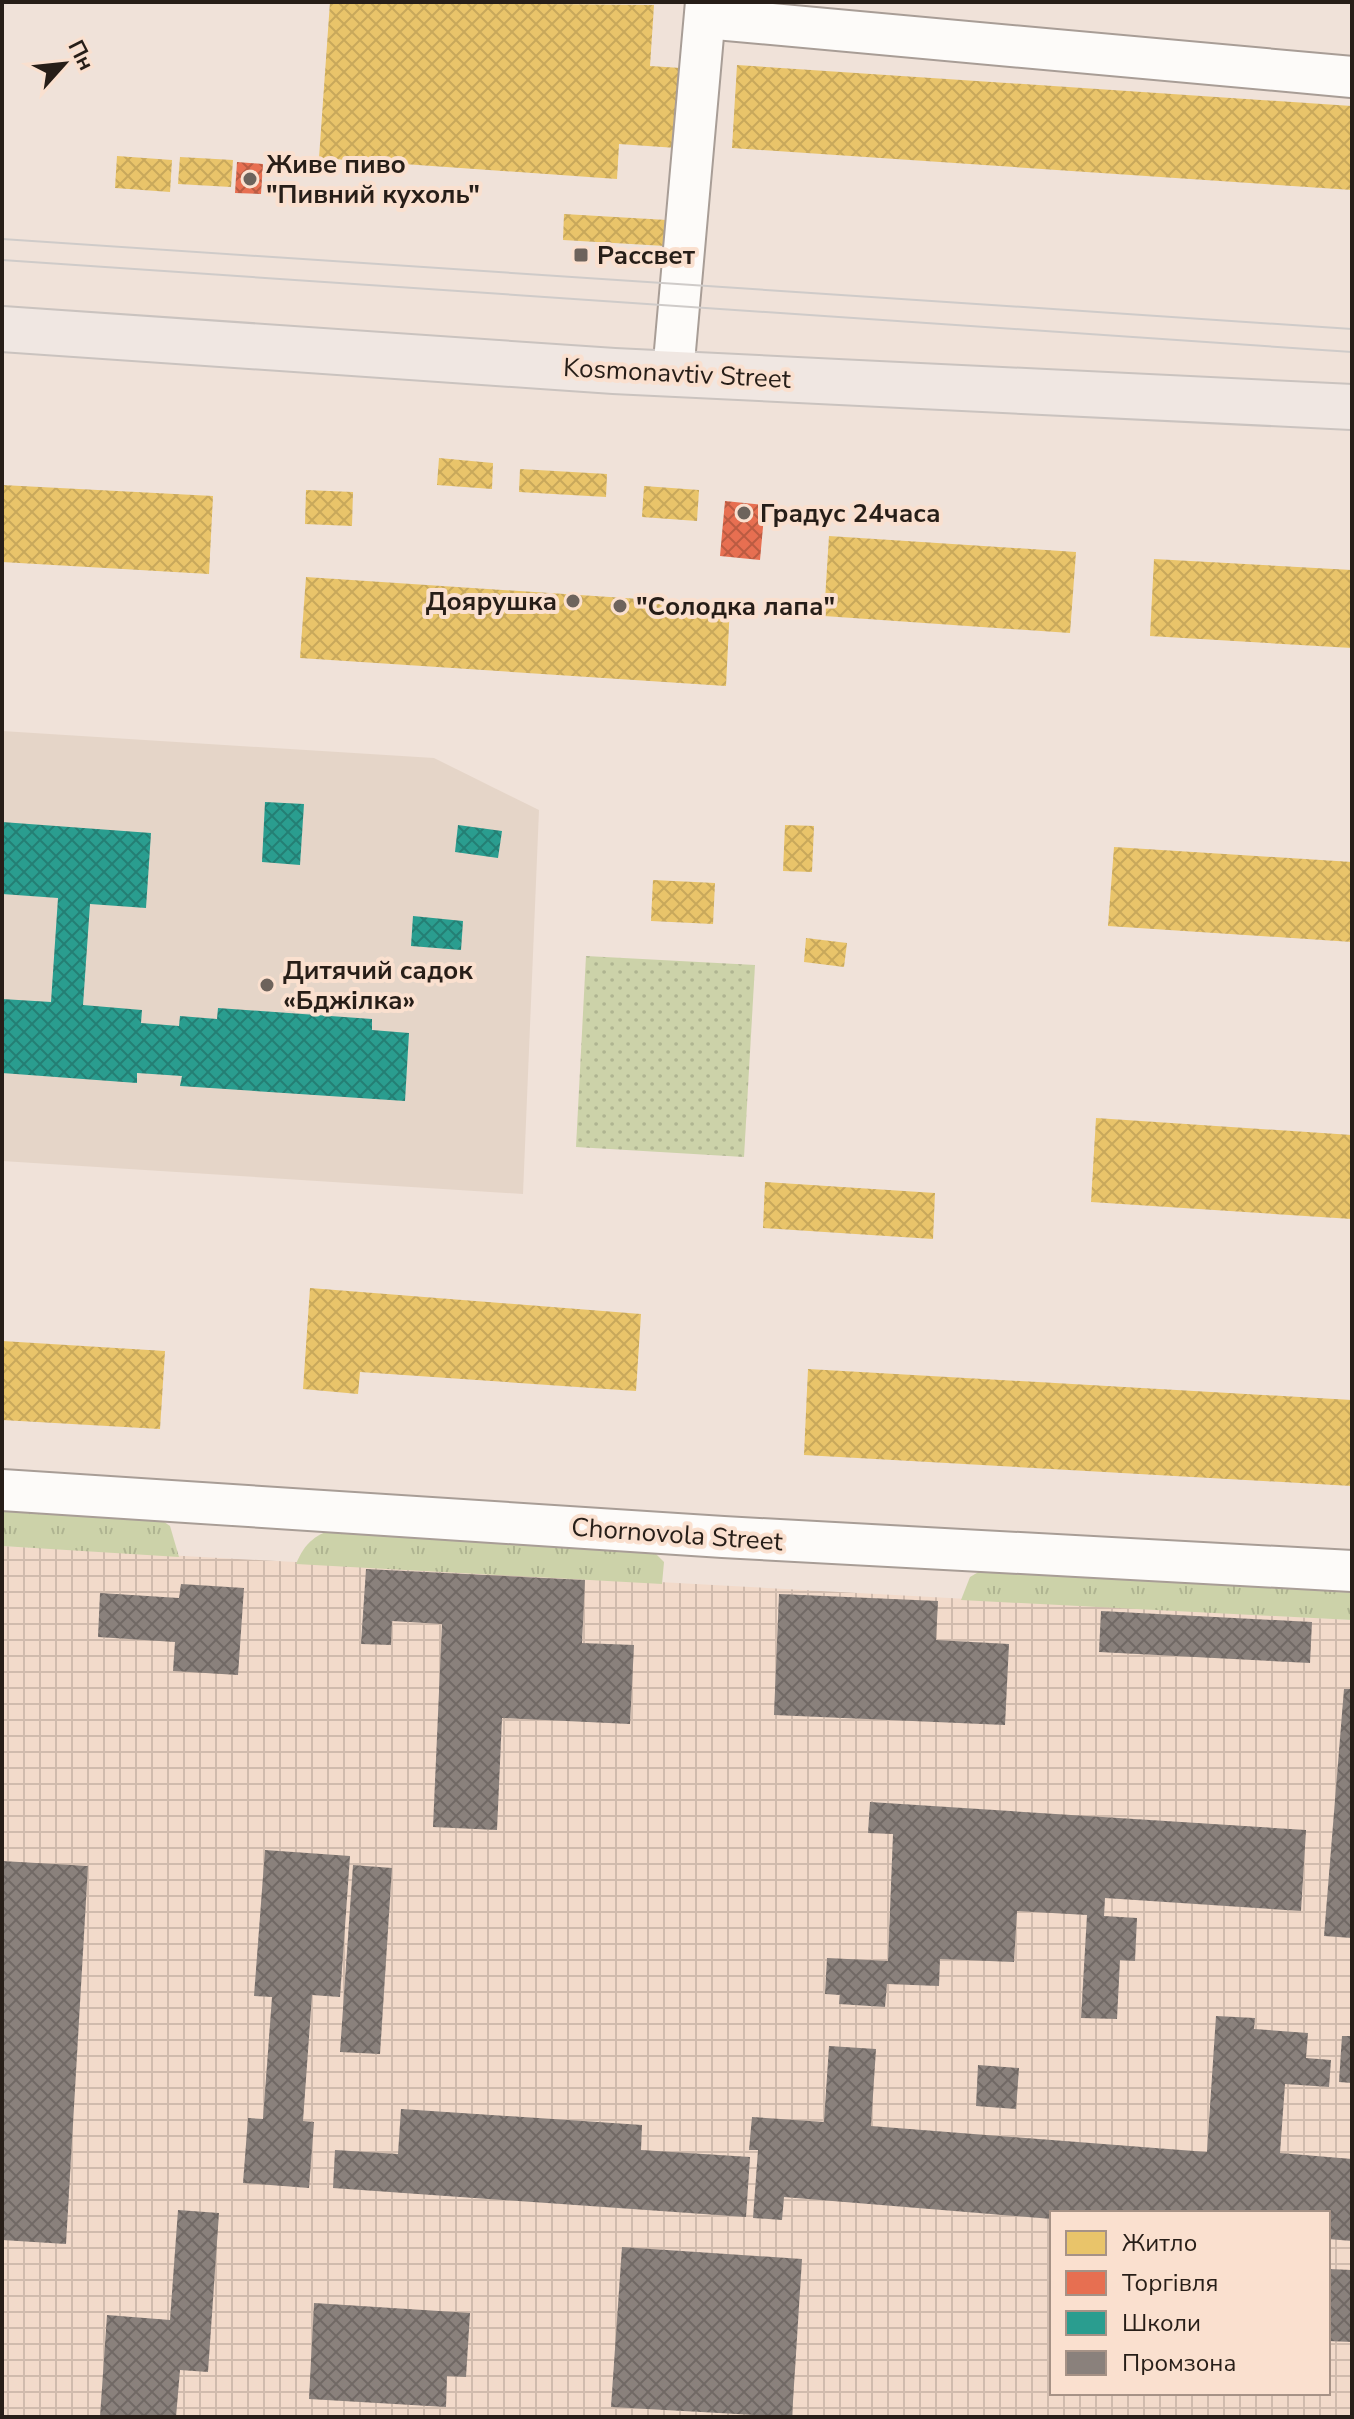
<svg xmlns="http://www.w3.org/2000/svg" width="1354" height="2419" font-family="'Nunito Sans',sans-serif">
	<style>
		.industrial { fill: url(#industrial-grid); fill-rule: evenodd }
		.education { fill: #e5d5c8 }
		.grass { fill: url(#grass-tufts) }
		.park { fill: url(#park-dots) }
		.homes { fill: url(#homes-cross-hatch) }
		.shops { fill: url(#shops-cross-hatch) }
		.schools { fill: url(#schools-cross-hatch) }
		.industry { fill: url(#industry-cross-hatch) }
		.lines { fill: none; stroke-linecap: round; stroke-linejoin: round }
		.minor-casing { stroke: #a89d96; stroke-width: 44 }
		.major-casing { stroke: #cac3bf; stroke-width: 48 }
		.minor { stroke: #fdfbf9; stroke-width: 40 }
		.major { stroke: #f0e7e2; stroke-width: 44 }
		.tram { stroke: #cfcbc9; stroke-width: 2 }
		.poi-dot { fill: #6d635c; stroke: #fae0cf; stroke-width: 3 }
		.labels { text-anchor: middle; stroke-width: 8; stroke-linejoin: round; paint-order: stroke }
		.poi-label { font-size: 26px; font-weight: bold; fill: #271e18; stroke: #fae0cf; text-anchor: start }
		.street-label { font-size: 26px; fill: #271e18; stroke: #fae0cf }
	</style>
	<defs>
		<pattern id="industrial-grid" width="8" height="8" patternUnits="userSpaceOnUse" patternTransform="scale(2)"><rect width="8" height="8" fill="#f2daca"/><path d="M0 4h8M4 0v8" fill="none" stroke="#d0bbad"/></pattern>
		<pattern id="grass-tufts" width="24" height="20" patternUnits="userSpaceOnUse" patternTransform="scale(2)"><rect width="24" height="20" fill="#ccd2a9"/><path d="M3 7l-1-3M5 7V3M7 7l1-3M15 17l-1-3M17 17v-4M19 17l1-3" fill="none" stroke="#afb491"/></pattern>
		<pattern id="park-dots" width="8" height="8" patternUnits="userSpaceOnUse" patternTransform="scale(2)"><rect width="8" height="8" fill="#ccd2a9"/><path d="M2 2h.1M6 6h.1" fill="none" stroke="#afb491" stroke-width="1.8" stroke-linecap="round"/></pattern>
		<pattern id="homes-cross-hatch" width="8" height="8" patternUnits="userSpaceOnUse" patternTransform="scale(2)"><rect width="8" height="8" fill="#e9c46a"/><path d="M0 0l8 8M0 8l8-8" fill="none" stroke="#c8a85b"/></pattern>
		<pattern id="shops-cross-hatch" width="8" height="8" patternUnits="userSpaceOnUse" patternTransform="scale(2)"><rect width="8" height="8" fill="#e76f51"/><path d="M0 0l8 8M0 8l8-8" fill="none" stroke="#bb5b42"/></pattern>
		<pattern id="schools-cross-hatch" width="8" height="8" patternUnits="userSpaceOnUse" patternTransform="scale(2)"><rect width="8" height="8" fill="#2a9d8f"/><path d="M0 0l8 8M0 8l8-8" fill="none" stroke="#247f74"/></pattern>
		<pattern id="industry-cross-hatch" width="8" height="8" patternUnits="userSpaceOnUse" patternTransform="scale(2)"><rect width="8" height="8" fill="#8a817c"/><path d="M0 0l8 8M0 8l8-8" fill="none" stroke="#716965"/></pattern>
	</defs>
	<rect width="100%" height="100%" fill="#f0e2d9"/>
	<path class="industrial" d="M2,1546L1352,1620V2417H2ZM1052,2213H1328V2393H1052Z"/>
	<polygon class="education" points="2,731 434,758 539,810 523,1194 2,1161"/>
	<g class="grass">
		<polygon points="2,1508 157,1517 170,1526 179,1557 2,1546"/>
		<path d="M339,1527L650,1548L664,1562L662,1584L296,1564C305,1542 316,1534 339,1527Z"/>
		<polygon points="982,1570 1352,1591 1352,1620 961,1600 970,1577"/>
	</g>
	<polygon class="park" points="586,956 755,965 744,1157 576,1147"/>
	<g class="homes">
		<polygon points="330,2 654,5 650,66 696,69 691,149 619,144 617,179 319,158"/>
		<polygon points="737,65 1352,106 1352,190 732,148"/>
		<polygon points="117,156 172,160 170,192 115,188"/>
		<polygon points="180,157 233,160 231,187 178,184"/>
		<polygon points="564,214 667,220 665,246 563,240"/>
		<polygon points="439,458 493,463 492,489 437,485"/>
		<polygon points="520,469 607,474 606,497 519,492"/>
		<polygon points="2,485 213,496 209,574 2,562"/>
		<polygon points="644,486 699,490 697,521 642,517"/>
		<polygon points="306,490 353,492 352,526 305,524"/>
		<polygon points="829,536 1076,552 1070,633 824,616"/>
		<polygon points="1154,559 1352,570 1352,648 1150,636"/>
		<polygon points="306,577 730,605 726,686 300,658"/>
		<polygon points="785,825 814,826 812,872 783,871"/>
		<polygon points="1114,847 1352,862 1352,942 1108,926"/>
		<polygon points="653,880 715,883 713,924 651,921"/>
		<polygon points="806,938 847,943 844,967 804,962"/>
		<polygon points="1096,1118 1352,1135 1352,1219 1091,1202"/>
		<polygon points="765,1182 935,1193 933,1239 763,1228"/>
		<polygon points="310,1288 641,1314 636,1391 360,1372 358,1394 303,1389"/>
		<polygon points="2,1341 165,1351 160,1429 2,1420"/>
		<polygon points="808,1369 1352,1400 1352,1486 804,1455"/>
	</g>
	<g class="shops">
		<polygon points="237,162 263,164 261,194 235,193"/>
		<polygon points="725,501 765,505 760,560 720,556"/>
	</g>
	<g class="schools">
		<polygon points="265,802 304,804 300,865 262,862"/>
		<polygon points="2,822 151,833 146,908 90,904 83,1005 142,1010 141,1023 179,1026 180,1016 217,1019 218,1008 372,1019 372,1030 409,1033 405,1101 180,1086 182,1076 137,1073 137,1083 2,1073 2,999 51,1002 58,898 2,894"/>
		<polygon points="458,825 502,831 498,858 455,852"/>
		<polygon points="413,916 463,921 461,950 411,946"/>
	</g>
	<g class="industry">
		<polygon points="366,1569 585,1580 582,1643 634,1645 630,1724 502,1718 497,1830 433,1827 442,1624 392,1621 391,1645 361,1644"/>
		<polygon points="181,1584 244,1588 238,1675 173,1671 175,1642 98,1637 100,1593 179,1598"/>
		<polygon points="779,1594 938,1601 936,1640 1009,1644 1005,1725 774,1715"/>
		<polygon points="1101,1611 1312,1622 1310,1663 1099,1652"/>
		<polygon points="1344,1689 1352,1689 1352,1938 1324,1936"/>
		<polygon points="870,1802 1306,1830 1301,1911 1105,1898 1104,1916 1137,1918 1135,1961 1120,1960 1117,2019 1081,2018 1087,1915 1017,1911 1014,1962 940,1959 939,1986 887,1984 885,2007 839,2004 840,1995 825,1994 827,1958 888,1961 893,1834 868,1833"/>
		<polygon points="265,1850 350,1856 340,1997 312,1995 303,2121 314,2122 309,2188 243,2183 248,2118 263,2119 272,1997 254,1996"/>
		<polygon points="2,1861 88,1866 66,2244 2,2240"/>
		<polygon points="353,1865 392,1868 380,2054 340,2052"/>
		<polygon points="1216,2016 1255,2018 1254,2029 1308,2033 1306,2058 1331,2060 1329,2087 1285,2084 1280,2153 1352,2159 1352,2241 1328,2239 1328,2213 1052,2213 1052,2219 784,2197 782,2220 753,2218 758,2150 749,2150 752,2117 824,2122 829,2046 876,2049 871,2126 1207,2152"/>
		<polygon points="1342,2036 1352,2036 1352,2083 1339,2082"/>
		<polygon points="978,2065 1019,2068 1016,2109 976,2106"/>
		<polygon points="401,2109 642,2125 641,2150 750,2157 746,2217 333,2188 335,2150 398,2154"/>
		<polygon points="178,2210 219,2213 208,2372 180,2370 176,2417 100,2417 107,2315 170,2320"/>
		<polygon points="622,2247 802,2259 792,2417 611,2407"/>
		<polygon points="1328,2269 1352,2270 1352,2342 1328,2341"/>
		<polygon points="314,2303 470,2313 466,2377 447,2376 446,2407 309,2399"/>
	</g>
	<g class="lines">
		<defs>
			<g id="minor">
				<polyline points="705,18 1352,77"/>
				<polyline points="673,373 706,2"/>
				<polyline points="2,1490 723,1537 1352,1571"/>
			</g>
			<polyline id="major" points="2,329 614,371 1352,407"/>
		</defs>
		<use href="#minor" class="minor-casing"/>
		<use href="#major" class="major-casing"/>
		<use href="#minor" class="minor"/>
		<use href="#major" class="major"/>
		<g class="tram">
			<polyline points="2,239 1352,329"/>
			<polyline points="2,260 1352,352"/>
		</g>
	</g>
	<g class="poi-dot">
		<circle cx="250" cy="179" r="8"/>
		<rect x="573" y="247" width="16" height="16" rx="4"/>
		<circle cx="744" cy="513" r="8"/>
		<circle cx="573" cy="601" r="8"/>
		<circle cx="620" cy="606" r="8"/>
		<circle cx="267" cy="985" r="8"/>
	</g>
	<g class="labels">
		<g class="poi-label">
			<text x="266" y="173">Живе пиво<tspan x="266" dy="30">"Пивний кухоль"</tspan></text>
			<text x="597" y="264">Рассвет</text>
			<text x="760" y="522">Градус 24часа</text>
			<text x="557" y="610" text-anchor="end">Доярушка</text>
			<text x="636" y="615">"Солодка лапа"</text>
			<text x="283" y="979">Дитячий садок<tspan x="283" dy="30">«Бджілка»</tspan></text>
		</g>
		<g class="street-label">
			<text transform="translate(677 373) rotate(3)" y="9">Kosmonavtiv Street</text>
			<text transform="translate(677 1534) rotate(4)" y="9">Chornovola Street</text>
		</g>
	</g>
	<rect width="1354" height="2419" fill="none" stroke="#271e18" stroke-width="8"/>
	<rect x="1050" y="2211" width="280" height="184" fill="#fae0cf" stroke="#a69286" stroke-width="2"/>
	<rect x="1066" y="2231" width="40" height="24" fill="#e9c46a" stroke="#a69286" stroke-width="2"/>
	<text x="1122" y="2251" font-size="24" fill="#271e18">Житло</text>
	<rect x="1066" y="2271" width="40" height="24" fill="#e76f51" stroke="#a69286" stroke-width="2"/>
	<text x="1122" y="2291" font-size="24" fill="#271e18">Торгівля</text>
	<rect x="1066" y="2311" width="40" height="24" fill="#2a9d8f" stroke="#a69286" stroke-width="2"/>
	<text x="1122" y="2331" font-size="24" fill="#271e18">Школи</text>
	<rect x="1066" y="2351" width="40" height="24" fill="#8a817c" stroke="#a69286" stroke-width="2"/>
	<text x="1122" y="2371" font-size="24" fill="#271e18">Промзона</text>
	<g transform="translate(64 64) rotate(63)" stroke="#fae0cf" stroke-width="6" paint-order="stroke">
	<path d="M0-6L14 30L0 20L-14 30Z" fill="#271e18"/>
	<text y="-12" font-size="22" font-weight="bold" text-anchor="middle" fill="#271e18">Пн</text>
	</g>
</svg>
